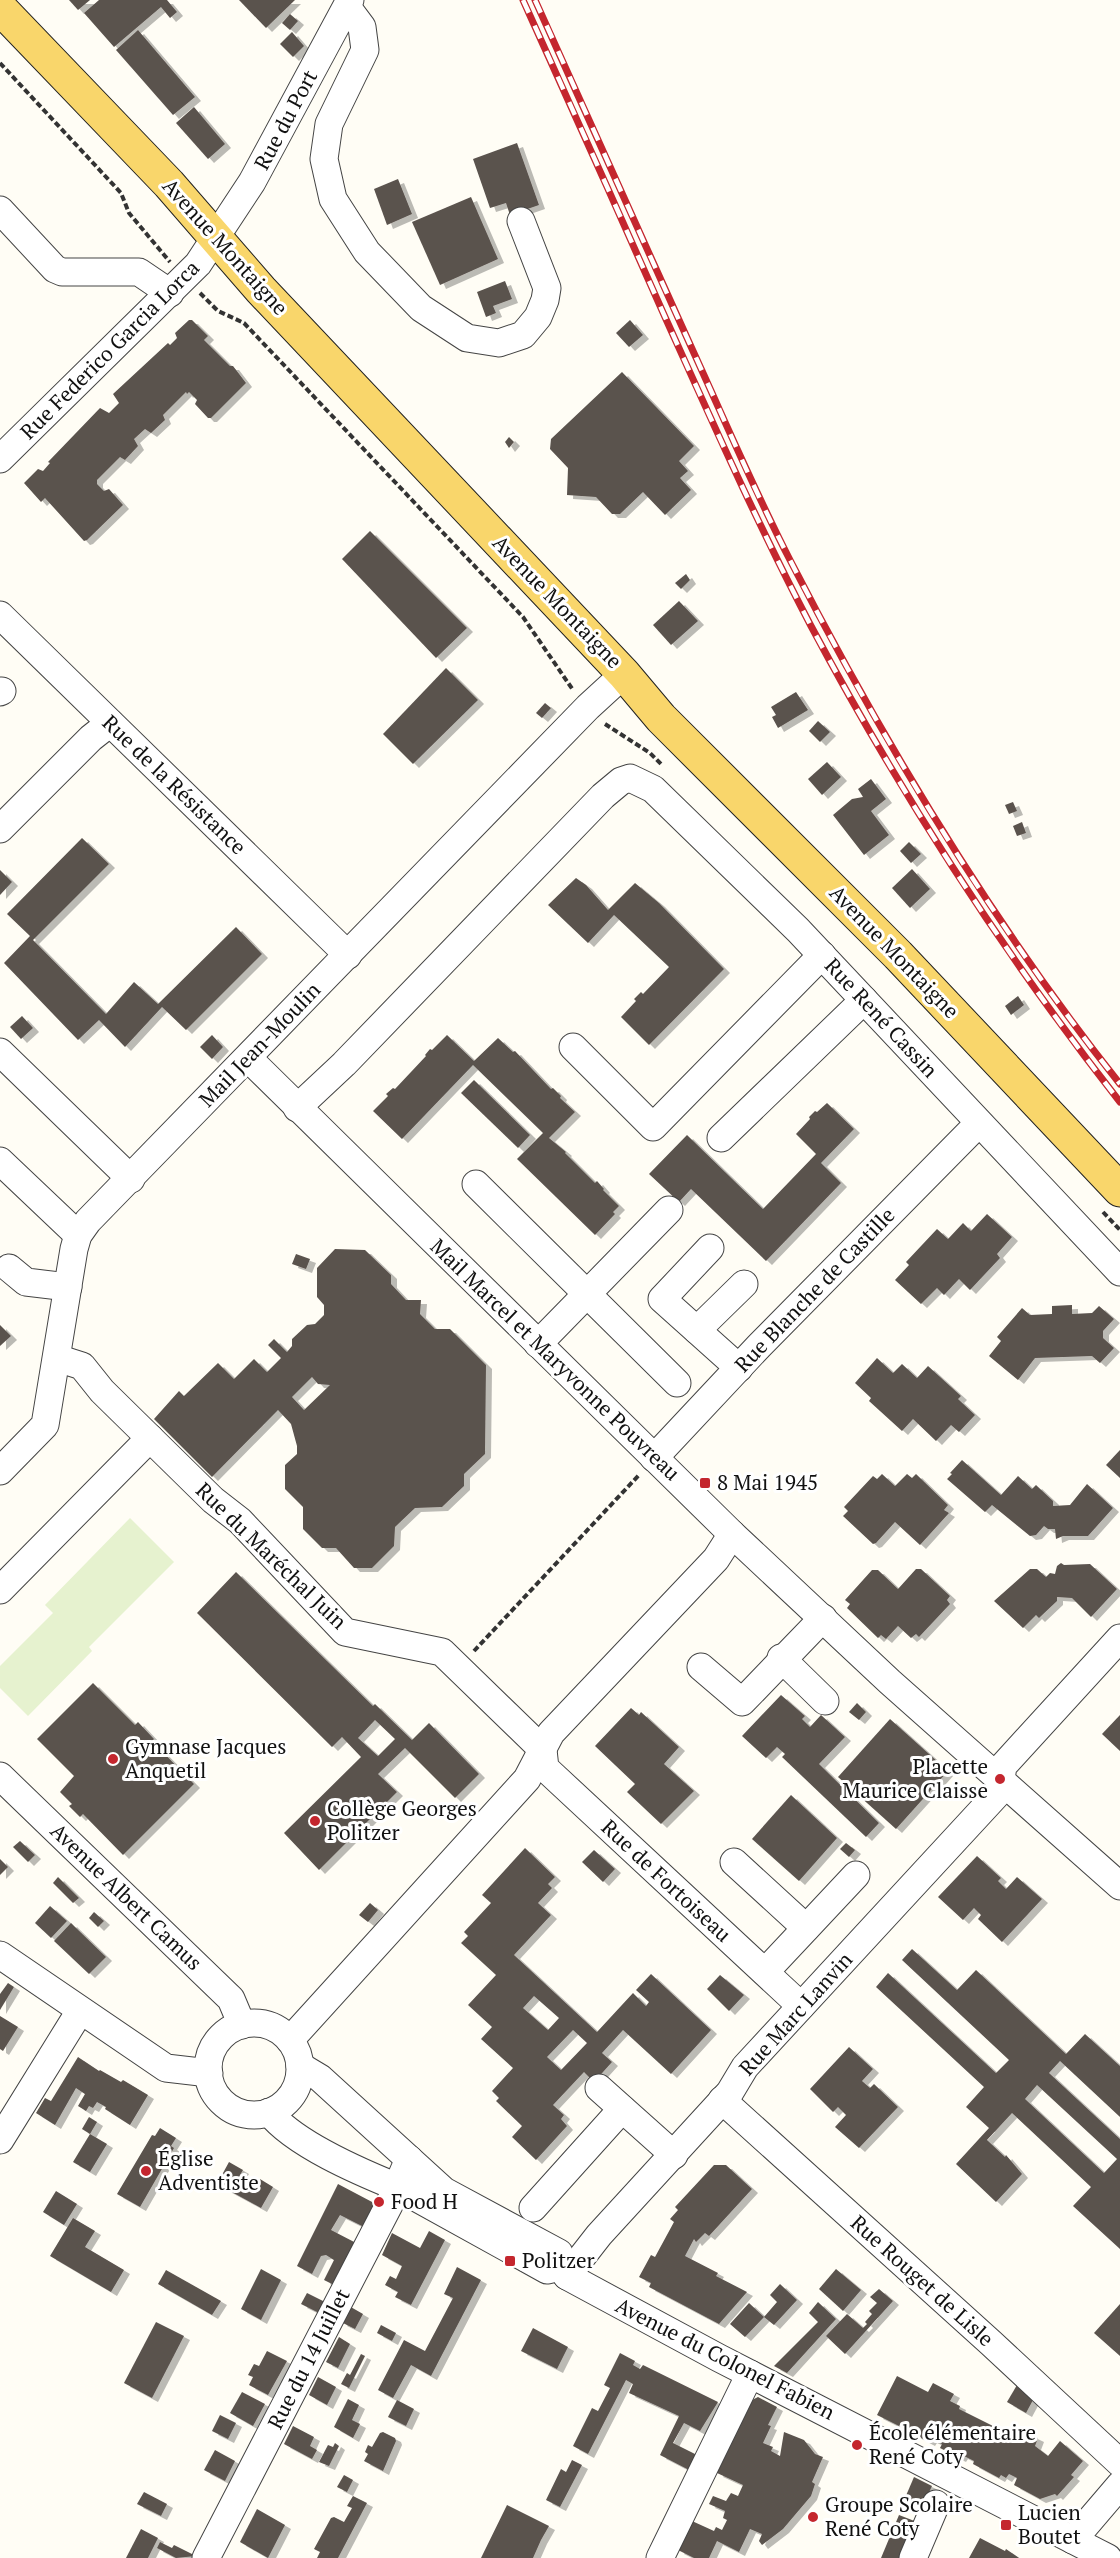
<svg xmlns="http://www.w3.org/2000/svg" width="1120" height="2558" font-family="'PT Serif',serif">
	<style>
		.pitch { fill: #e6f2cf }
		.building { fill: #5a524d; fill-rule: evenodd; filter: url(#shadow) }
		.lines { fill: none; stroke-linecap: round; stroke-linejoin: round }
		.minor-casing { stroke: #444; stroke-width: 29 }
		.major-casing { stroke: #222; stroke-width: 35 }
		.path { stroke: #333; stroke-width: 4; stroke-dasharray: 6 3; stroke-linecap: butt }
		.minor { stroke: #fff; stroke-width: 27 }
		.major { stroke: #f9d66b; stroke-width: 33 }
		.rail-casing { stroke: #c4262e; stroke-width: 7 }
		.rail { stroke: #fff; stroke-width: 4.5; stroke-dasharray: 14; stroke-linecap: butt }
		.poi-dot { fill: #c4262e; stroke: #fff; stroke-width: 2 }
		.labels { text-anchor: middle; stroke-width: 6; stroke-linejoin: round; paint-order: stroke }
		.street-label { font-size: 21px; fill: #111; stroke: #fff }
		.poi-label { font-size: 21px; fill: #111; stroke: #fff; text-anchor: start }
	</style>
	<defs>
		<filter id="shadow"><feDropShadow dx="6" dy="4" stdDeviation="0" flood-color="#0004"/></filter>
	</defs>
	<rect width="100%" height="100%" fill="#fffdf5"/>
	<polygon class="pitch" points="130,1518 174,1562 89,1647 92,1651 28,1716 0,1688 0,1666 53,1613 45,1605"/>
	<g class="building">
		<polygon points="69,0 90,0 78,10"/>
		<polygon points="99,0 167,0 177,12 170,18 161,7 114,47 84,13"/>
		<polygon points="239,0 295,0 266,28"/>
		<polygon points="290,14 298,21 290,30 282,23"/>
		<polygon points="138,30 195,97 173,115 116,50"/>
		<polygon points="292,32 304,46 293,57 280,44"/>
		<polygon points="194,107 225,144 208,159 176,123"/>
		<polygon points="517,143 539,205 510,215 506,203 490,208 473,159"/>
		<polygon points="398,179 412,214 387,225 374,189"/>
		<polygon points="471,197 498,259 440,285 412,222"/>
		<polygon points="505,281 512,299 493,306 496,313 486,317 477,292"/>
		<polygon points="189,320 192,320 208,336 204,340 230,366 233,366 246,383 211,418 208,418 195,404 197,400 189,392 187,394 186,392 163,415 165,420 151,433 145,429 134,439 138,446 125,460 120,457 97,480 97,484 104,491 109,489 123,505 87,540 84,541 45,498 41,502 24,483 38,469 43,471 50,463 48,462 100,408 109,413 119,403 113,394 168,343 170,345 177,338 175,333"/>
		<polygon points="630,320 643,335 629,347 616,333"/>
		<polygon points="622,372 694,446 679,461 688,471 680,478 691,490 665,515 643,492 620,514 612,514 596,497 567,495 568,468 550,449 551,439"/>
		<polygon points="509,437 514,442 509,448 505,442"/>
		<polygon points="370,531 467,628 436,658 342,559"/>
		<polygon points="686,574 690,580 681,589 675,583"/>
		<polygon points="679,601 698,621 671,645 653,625"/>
		<polygon points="446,668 478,700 413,764 383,734"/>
		<polygon points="796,692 808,710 778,728 772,717 776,715 771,707"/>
		<polygon points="545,703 551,708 542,718 536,713"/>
		<polygon points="818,721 830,732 820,742 809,731"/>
		<polygon points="827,762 841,777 822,795 808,779"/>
		<polygon points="871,779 886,799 871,811 889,835 864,855 833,815 852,799 863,797 858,789"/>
		<polygon points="1013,802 1017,811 1009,814 1005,805"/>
		<polygon points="1022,822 1026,833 1017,836 1013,826"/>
		<polygon points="82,838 109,864 33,940 106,1014 134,982 158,1004 236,927 262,954 186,1030 162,1007 125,1047 99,1020 78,1040 4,963 30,936 7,914"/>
		<polygon points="909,842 921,854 911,863 900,851"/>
		<polygon points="912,869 930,889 910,908 892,888"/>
		<polygon points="0,870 12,882 0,895"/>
		<polygon points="576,878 586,885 608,910 635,883 659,903 724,969 649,1045 621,1017 636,1001 634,999 641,992 643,994 669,967 614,915 588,943 548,905"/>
		<polygon points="1018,996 1024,1005 1011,1015 1005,1006"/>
		<polygon points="22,1016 33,1028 21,1039 10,1027"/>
		<polygon points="212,1035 223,1047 212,1059 200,1047"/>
		<polygon points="447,1035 474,1061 498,1038 513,1052 515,1051 551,1089 553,1088 561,1096 560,1098 575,1112 549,1138 566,1152 565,1153 595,1183 597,1181 604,1189 603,1190 619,1206 613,1212 615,1214 595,1235 517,1159 543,1133 473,1065 402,1139 373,1111 388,1096 386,1094 393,1088 395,1089 426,1056 425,1055 430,1049 432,1050"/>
		<polygon points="474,1080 530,1135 518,1148 461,1093"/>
		<polygon points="827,1103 854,1129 821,1163 841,1183 766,1261 691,1189 679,1202 649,1174 687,1135 763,1209 816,1154 796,1134 810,1119 809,1117 815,1111 817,1112"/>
		<polygon points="987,1214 1012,1237 997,1254 1000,1258 970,1290 959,1279 944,1295 937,1288 921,1304 895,1280 909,1265 906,1262 937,1229 948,1239 963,1223 971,1231"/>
		<path d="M335,1249L365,1250L391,1275V1284L406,1300H421L420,1314L435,1329H450L486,1365L485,1454L464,1474V1486L442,1507L415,1508L395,1527L394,1546L372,1568H354L336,1548H322L303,1529V1507L285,1489V1465L297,1454V1446L291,1424L278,1410L212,1477L154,1419L179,1391L184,1396L218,1363L234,1379L254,1359L267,1372L281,1358L268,1345L274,1339L287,1352L292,1346V1339L307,1325L315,1324L324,1315V1305L317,1297V1268ZM312,1377L318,1384L330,1385L304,1410L292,1397Z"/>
		<polygon points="296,1254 310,1259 306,1269 292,1264"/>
		<polygon points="1072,1305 1072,1314 1092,1313 1099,1306 1114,1319 1103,1331 1103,1338 1114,1348 1100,1363 1092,1356 1035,1358 1018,1380 989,1356 1001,1341 997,1337 1022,1308 1030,1315 1052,1314 1052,1306"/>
		<polygon points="0,1325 11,1336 0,1346"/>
		<polygon points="877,1358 893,1373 902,1364 917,1378 928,1366 961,1396 958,1399 975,1415 959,1432 951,1425 936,1441 913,1419 902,1431 869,1401 871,1398 855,1383"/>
		<polygon points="1120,1450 1120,1478 1106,1465"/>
		<polygon points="962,1460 1001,1495 1018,1476 1032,1489 1036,1485 1053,1501 1053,1506 1070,1505 1087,1484 1113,1508 1088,1536 1063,1536 1056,1539 1055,1529 1048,1529 1044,1526 1036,1535 1030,1536 992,1505 985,1512 947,1479 952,1474 950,1473"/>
		<polygon points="882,1474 895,1486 907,1474 912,1478 916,1474 948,1505 944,1510 949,1513 920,1545 895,1522 876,1543 873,1544 843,1516 848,1511 844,1507 873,1476 877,1479"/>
		<polygon points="1061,1563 1064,1565 1090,1564 1117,1589 1091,1617 1072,1598 1057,1597 1057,1601 1039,1618 1036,1615 1023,1628 994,1601 1030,1569 1037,1569 1046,1577 1050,1573 1055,1574 1057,1566"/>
		<polygon points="916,1569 921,1569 950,1596 947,1600 950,1604 919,1637 916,1634 911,1638 898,1626 886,1639 881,1635 878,1638 847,1608 850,1604 845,1600 872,1570 878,1570 898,1589"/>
		<path d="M236,1572L373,1706L375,1704L412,1740L429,1723L479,1774L455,1798L405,1748L378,1774L397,1792L319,1870L284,1833L361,1757L342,1737L332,1747L197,1613ZM375,1720L395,1739L378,1756L358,1738Z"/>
		<polygon points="93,1683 135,1725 138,1722 154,1739 152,1741 194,1784 123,1855 83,1814 80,1817 69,1806 72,1804 60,1792 74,1776 37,1739"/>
		<polygon points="781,1695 805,1716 802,1719 810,1727 821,1715 845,1737 819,1764 879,1823 866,1837 782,1757 785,1754 777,1747 766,1758 742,1736"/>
		<polygon points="857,1703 866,1712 859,1720 849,1712"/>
		<polygon points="631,1708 639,1715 641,1712 679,1747 664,1764 694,1791 661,1824 627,1792 635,1784 595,1746"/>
		<polygon points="1120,1715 1120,1751 1102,1734"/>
		<polygon points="890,1719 948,1771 896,1829 838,1777"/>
		<polygon points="791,1795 837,1838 799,1881 752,1839"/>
		<polygon points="20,1841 35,1855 28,1862 13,1847"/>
		<polygon points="846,1843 855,1850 849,1857 840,1849"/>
		<path d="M525,1848L555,1877L548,1884L552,1888L538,1903L551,1915L514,1955L597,2032L633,1993L646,2006L649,2002L636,1990L651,1974L711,2030L671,2074L623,2030L602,2053L612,2062L594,2082L584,2072L553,2105L564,2115L561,2119L567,2126L536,2160L512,2137L522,2126L496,2101L499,2098L492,2091L513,2068L481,2039L492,2027L468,2005L496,1975L461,1943L468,1936L464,1932L491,1903L482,1895ZM534,1996L559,2018L548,2030L523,2008ZM573,2030L587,2043L561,2070L547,2057Z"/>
		<polygon points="594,1850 615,1869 603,1882 582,1862"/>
		<polygon points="977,1856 1001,1878 998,1881 1006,1889 1017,1877 1042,1899 1002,1942 978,1919 981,1915 974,1908 963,1920 938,1897"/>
		<polygon points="0,1859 8,1867 0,1875"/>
		<polygon points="58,1877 79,1898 73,1903 53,1883"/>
		<polygon points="370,1903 378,1910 368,1922 359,1915"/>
		<polygon points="50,1906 67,1921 51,1938 35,1923"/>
		<polygon points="94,1912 104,1921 98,1927 89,1918"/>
		<polygon points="71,1923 106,1957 89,1974 54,1941"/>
		<path d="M912,1949L957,1990L976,1970L1066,2054L1085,2034L1120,2066V2117L1060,2061L1049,2073L1120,2139V2249L1073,2206L1091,2187L1012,2113L987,2140L1005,2157L1006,2155L1022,2174L996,2202L956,2164L989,2128L966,2107L984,2087L876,1987L888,1973L996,2073L1009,2060L902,1960ZM1037,2085L1117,2159L1104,2173L1025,2099Z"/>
		<polygon points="720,1975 744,1995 729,2011 707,1989"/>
		<polygon points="8,1983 14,1987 0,2010 0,1994"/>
		<polygon points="0,2016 18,2027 3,2051 0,2049"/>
		<polygon points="849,2047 873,2069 862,2081 870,2088 874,2084 898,2107 859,2148 835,2127 846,2115 838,2107 833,2112 810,2089"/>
		<polygon points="78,2057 99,2071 100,2070 121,2082 123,2080 148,2095 130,2125 105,2109 106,2107 97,2102 93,2108 89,2106 86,2111 78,2106 85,2094 76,2088 55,2125 36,2113 45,2098 51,2101"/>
		<polygon points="89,2117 97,2122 90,2134 82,2129"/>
		<polygon points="160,2128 176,2138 171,2146 174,2148 140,2207 117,2194 152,2135 155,2136"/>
		<polygon points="90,2134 107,2144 90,2172 73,2162"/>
		<polygon points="229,2162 243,2170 240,2175 257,2184 260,2179 273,2187 261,2208 217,2184"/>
		<polygon points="714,2165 726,2165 752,2189 709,2236 705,2233 696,2242 694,2239 685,2256 718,2273 716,2276 747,2292 719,2324 649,2287 651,2283 639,2277 651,2255 655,2257 674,2222 670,2219 678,2210 675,2207"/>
		<polygon points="338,2184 374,2203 375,2210 366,2228 340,2215 331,2230 358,2244 336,2286 324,2280 334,2260 326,2255 321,2256 312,2274 297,2266"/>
		<polygon points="56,2191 77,2204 64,2225 43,2212"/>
		<polygon points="73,2218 95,2231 85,2247 124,2270 111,2292 50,2256"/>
		<polygon points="429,2231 445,2240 411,2305 395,2297 398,2292 385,2285 390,2276 396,2279 402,2266 382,2255 392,2233 420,2248"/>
		<polygon points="457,2267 481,2280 431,2376 411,2365 393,2398 378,2390 404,2340 425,2351 453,2298 444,2294"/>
		<polygon points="261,2269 281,2280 261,2320 241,2309"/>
		<polygon points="836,2269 861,2290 843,2311 819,2289"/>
		<polygon points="166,2270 221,2301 212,2315 158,2284"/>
		<polygon points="780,2284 797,2300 774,2325 764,2317 745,2337 730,2324 749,2303 764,2317 777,2302 770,2295"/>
		<polygon points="879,2289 893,2301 845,2354 826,2336 847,2314 863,2328 867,2324 865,2322 872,2314 869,2311 877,2303 870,2297"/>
		<polygon points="307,2293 327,2303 321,2314 301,2304"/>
		<polygon points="818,2302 836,2319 787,2373 774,2366 818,2322 809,2313"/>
		<polygon points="1120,2304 1120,2356 1094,2333"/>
		<polygon points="349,2306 363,2314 355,2329 341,2322"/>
		<polygon points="156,2322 184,2336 152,2398 124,2383"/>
		<polygon points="381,2325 396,2333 392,2341 377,2333"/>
		<polygon points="533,2328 568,2347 557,2369 521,2351"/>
		<polygon points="339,2337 350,2344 338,2368 326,2362"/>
		<polygon points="267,2351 287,2361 268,2395 249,2385 253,2377 248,2375 254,2364 259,2366"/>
		<polygon points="620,2353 635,2361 633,2365 640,2369 643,2365 718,2402 700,2431 684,2423 673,2443 697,2455 689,2470 660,2455 679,2416 629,2393 633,2384 626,2380 588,2454 573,2446 592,2408 598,2411 610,2388 604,2385"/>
		<polygon points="361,2354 365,2356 349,2388 341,2384 347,2373 350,2375"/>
		<polygon points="897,2376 928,2392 933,2383 954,2394 950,2401 960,2406 959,2409 1013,2436 1017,2428 1038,2438 1035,2446 1048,2456 1060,2441 1083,2461 1071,2475 1074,2477 1057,2496 1055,2494 1040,2499 1014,2485 1017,2478 1009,2474 1006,2478 1001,2475 999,2478 973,2464 974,2461 962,2455 960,2458 940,2448 942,2444 931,2439 929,2442 910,2432 911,2429 901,2423 899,2426 877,2415"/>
		<polygon points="318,2377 336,2387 327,2405 309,2395"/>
		<polygon points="1017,2385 1033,2400 1026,2413 1007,2402"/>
		<polygon points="242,2392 265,2404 253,2426 230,2413"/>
		<polygon points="758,2397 777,2407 768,2425 771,2426 763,2443 773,2447 771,2451 780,2456 784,2432 804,2440 815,2454 823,2457 812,2482 815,2484 811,2496 783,2529 762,2545 759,2541 762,2534 750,2529 739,2552 717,2541 709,2558 694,2558 678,2550 692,2521 714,2531 716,2527 722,2530 727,2520 723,2518 725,2511 709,2504 713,2496 726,2501 731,2493 738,2496 743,2485 717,2473 752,2400"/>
		<polygon points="348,2399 359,2405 352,2420 360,2424 353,2438 334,2427"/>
		<polygon points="397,2400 414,2409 406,2426 388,2417"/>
		<polygon points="220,2415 236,2423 228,2439 212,2431"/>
		<polygon points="293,2426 314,2437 310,2446 317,2450 312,2459 284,2444"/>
		<polygon points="383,2432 395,2438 396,2441 383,2471 364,2461 368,2454 365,2452 368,2445 372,2447 380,2433"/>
		<polygon points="335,2443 339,2446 329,2466 319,2462 328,2445 333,2447"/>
		<polygon points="215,2450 235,2461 225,2481 204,2470"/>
		<polygon points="572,2460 582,2465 560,2507 546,2500 561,2469 566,2472"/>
		<polygon points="344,2475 353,2480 347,2492 337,2487"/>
		<polygon points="914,2477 932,2486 923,2505 905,2498"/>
		<polygon points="144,2492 167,2504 161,2516 137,2504"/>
		<polygon points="353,2496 367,2503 338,2558 317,2558 320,2552 314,2549 331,2518 334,2517 344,2522 352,2508 347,2506"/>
		<polygon points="507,2505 549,2526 541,2540 533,2558 481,2558"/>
		<polygon points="257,2509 285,2525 268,2558 240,2542"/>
		<polygon points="899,2515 917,2522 902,2558 881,2558"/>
		<polygon points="141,2529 158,2538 148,2558 126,2558"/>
		<polygon points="980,2538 1005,2551 1006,2549 1019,2558 969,2558"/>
		<polygon points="160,2542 172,2548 174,2545 196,2556 176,2558 157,2548"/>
	</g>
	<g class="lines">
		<defs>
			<g id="minor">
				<polyline points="347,7 362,27 365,50 329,124 324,159 333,199 367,252 421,308 467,338 499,343 523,335 538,317 545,300 547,288 521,221"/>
				<polyline points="0,210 55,269 62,272 139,272 170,293"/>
				<polyline points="0,459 198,264 252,182 350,0"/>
				<polyline points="0,615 348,955"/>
				<polyline points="0,692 2,691"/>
				<polyline points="0,829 91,738 110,723"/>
				<polyline points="573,1047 653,1127 822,955"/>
				<polyline points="0,1052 131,1179"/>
				<polyline points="248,1058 732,1534 890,1682 1120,1886"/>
				<polyline points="297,1108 344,1064 603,796 621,781 630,778 653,789 798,930 1120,1272"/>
				<polyline points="721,1138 864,1000"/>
				<polyline points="0,1161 78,1235"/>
				<polyline points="476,1184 677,1383"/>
				<polyline points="710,1248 662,1299 739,1368"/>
				<polyline points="9,1268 26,1282 68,1287"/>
				<polyline points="697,1330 744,1284"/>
				<polyline points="538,1344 669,1210"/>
				<polyline points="57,1358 82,1366 102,1391 213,1500 240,1521 345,1632 442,1652 543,1750 545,1768 801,2006"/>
				<polyline points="654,1458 759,1346 978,1124"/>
				<polyline points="0,1471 45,1425 74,1249 78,1235 88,1221 588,707 624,674"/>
				<polyline points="0,1590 150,1438"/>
				<polyline points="781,1658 825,1701"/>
				<polyline points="701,1667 742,1702 823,1618"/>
				<polyline points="0,1776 231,1999 242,2025"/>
				<polyline points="734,1862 806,1928"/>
				<polyline points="0,1955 166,2068 209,2073"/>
				<polyline points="765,1972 856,1875"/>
				<circle cx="254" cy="2069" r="46"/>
				<polyline points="290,2040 527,1779 551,1733 716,1559 732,1534"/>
				<polyline points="300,2066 320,2078 444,2191 559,2253 560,2267"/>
				<polyline points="599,2088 674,2155"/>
				<polyline points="722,2100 991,2343 1120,2463"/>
				<path d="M269,2112C294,2144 360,2172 397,2187L547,2270L560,2267"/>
				<polyline points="0,2140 80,2011"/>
				<polyline points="533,2208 622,2109"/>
				<polyline points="560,2267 567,2276 719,2358 1108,2558"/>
				<polyline points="567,2276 599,2235 730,2092 745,2067 999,1792 1003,1766 1120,1638"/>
				<polyline points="1073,2540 1120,2485"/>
				<polyline points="206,2558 389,2205 409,2159"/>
				<polyline points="660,2558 750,2374"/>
				<polyline points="913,2558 936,2504"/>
			</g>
			<polyline id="major" points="0,8 169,184 261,290 624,674 661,718 898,955 1120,1190"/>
		</defs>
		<use href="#minor" class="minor-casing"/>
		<use href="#major" class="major-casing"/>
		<g class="path">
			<polyline points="0,63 121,193 129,213 170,262"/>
			<polyline points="200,293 218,311 244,323 523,617 573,690"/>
			<polyline points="605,724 650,753 662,765"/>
			<polyline points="1103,1212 1120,1230"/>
			<polyline points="474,1651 639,1475"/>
		</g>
		<use href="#minor" class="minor"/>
		<use href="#major" class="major"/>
		<defs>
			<g id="rail">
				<path d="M523,0C571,106 618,211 665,317C712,421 758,525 811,626C900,793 1003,953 1120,1102"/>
				<path d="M535,0C588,117 640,234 693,351C725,421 755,492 790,560C884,743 991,922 1120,1084"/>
			</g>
		</defs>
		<use href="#rail" class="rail-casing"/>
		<use href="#rail" class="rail"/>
	</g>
	<g class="poi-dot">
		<rect x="699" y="1477" width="12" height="12" rx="3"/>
		<circle cx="113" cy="1759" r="6"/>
		<circle cx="1000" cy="1779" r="6"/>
		<circle cx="315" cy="1821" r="6"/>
		<circle cx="146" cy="2171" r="6"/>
		<circle cx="379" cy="2202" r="6"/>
		<rect x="504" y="2255" width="12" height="12" rx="3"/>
		<circle cx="857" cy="2445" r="6"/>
		<circle cx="813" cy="2517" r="6"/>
		<rect x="1000" y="2519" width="12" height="12" rx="3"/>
	</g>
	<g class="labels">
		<g class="street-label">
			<text transform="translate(286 120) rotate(-62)" y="7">Rue du Port</text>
			<text transform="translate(225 247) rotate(48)" y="7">Avenue Montaigne</text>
			<text transform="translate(110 350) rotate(-45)" y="7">Rue Federico Garcia Lorca</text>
			<text transform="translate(557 602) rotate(46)" y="7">Avenue Montaigne</text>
			<text transform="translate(174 785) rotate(44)" y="7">Rue de la Résistance</text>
			<text transform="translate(894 952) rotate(46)" y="7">Avenue Montaigne</text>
			<text transform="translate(881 1018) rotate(47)" y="7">Rue René Cassin</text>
			<text transform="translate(260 1045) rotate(-46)" y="7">Mail Jean-Moulin</text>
			<text transform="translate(815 1290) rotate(-46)" y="7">Rue Blanche de Castille</text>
			<text transform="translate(555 1360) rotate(44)" y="7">Mail Marcel et Maryvonne Pouvreau</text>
			<text transform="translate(271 1556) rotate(44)" y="7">Rue du Maréchal Juin</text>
			<text transform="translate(666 1881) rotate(43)" y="7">Rue de Fortoiseau</text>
			<text transform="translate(126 1897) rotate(44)" y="7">Avenue Albert Camus</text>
			<text transform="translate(796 2014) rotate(-48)" y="7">Rue Marc Lanvin</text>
			<text transform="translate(922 2281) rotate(42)" y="7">Rue Rouget de Lisle</text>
			<text transform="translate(309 2359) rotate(-63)" y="7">Rue du 14 Juillet</text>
			<text transform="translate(725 2359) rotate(27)" y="7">Avenue du Colonel Fabien</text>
		</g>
		<g class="poi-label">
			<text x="717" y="1490">8 Mai 1945</text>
			<text x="125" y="1754">Gymnase Jacques<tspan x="125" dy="24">Anquetil</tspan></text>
			<text x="988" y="1774" text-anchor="end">Placette<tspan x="988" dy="24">Maurice Claisse</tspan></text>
			<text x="327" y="1816">Collège Georges<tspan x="327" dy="24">Politzer</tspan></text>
			<text x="158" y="2166">Église<tspan x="158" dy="24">Adventiste</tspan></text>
			<text x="391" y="2209">Food H</text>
			<text x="522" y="2268">Politzer</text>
			<text x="869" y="2440">École élémentaire<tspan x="869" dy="24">René Coty</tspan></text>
			<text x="825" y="2512">Groupe Scolaire<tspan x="825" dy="24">René Coty</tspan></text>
			<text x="1018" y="2520">Lucien<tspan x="1018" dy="24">Boutet</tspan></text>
		</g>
	</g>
</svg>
